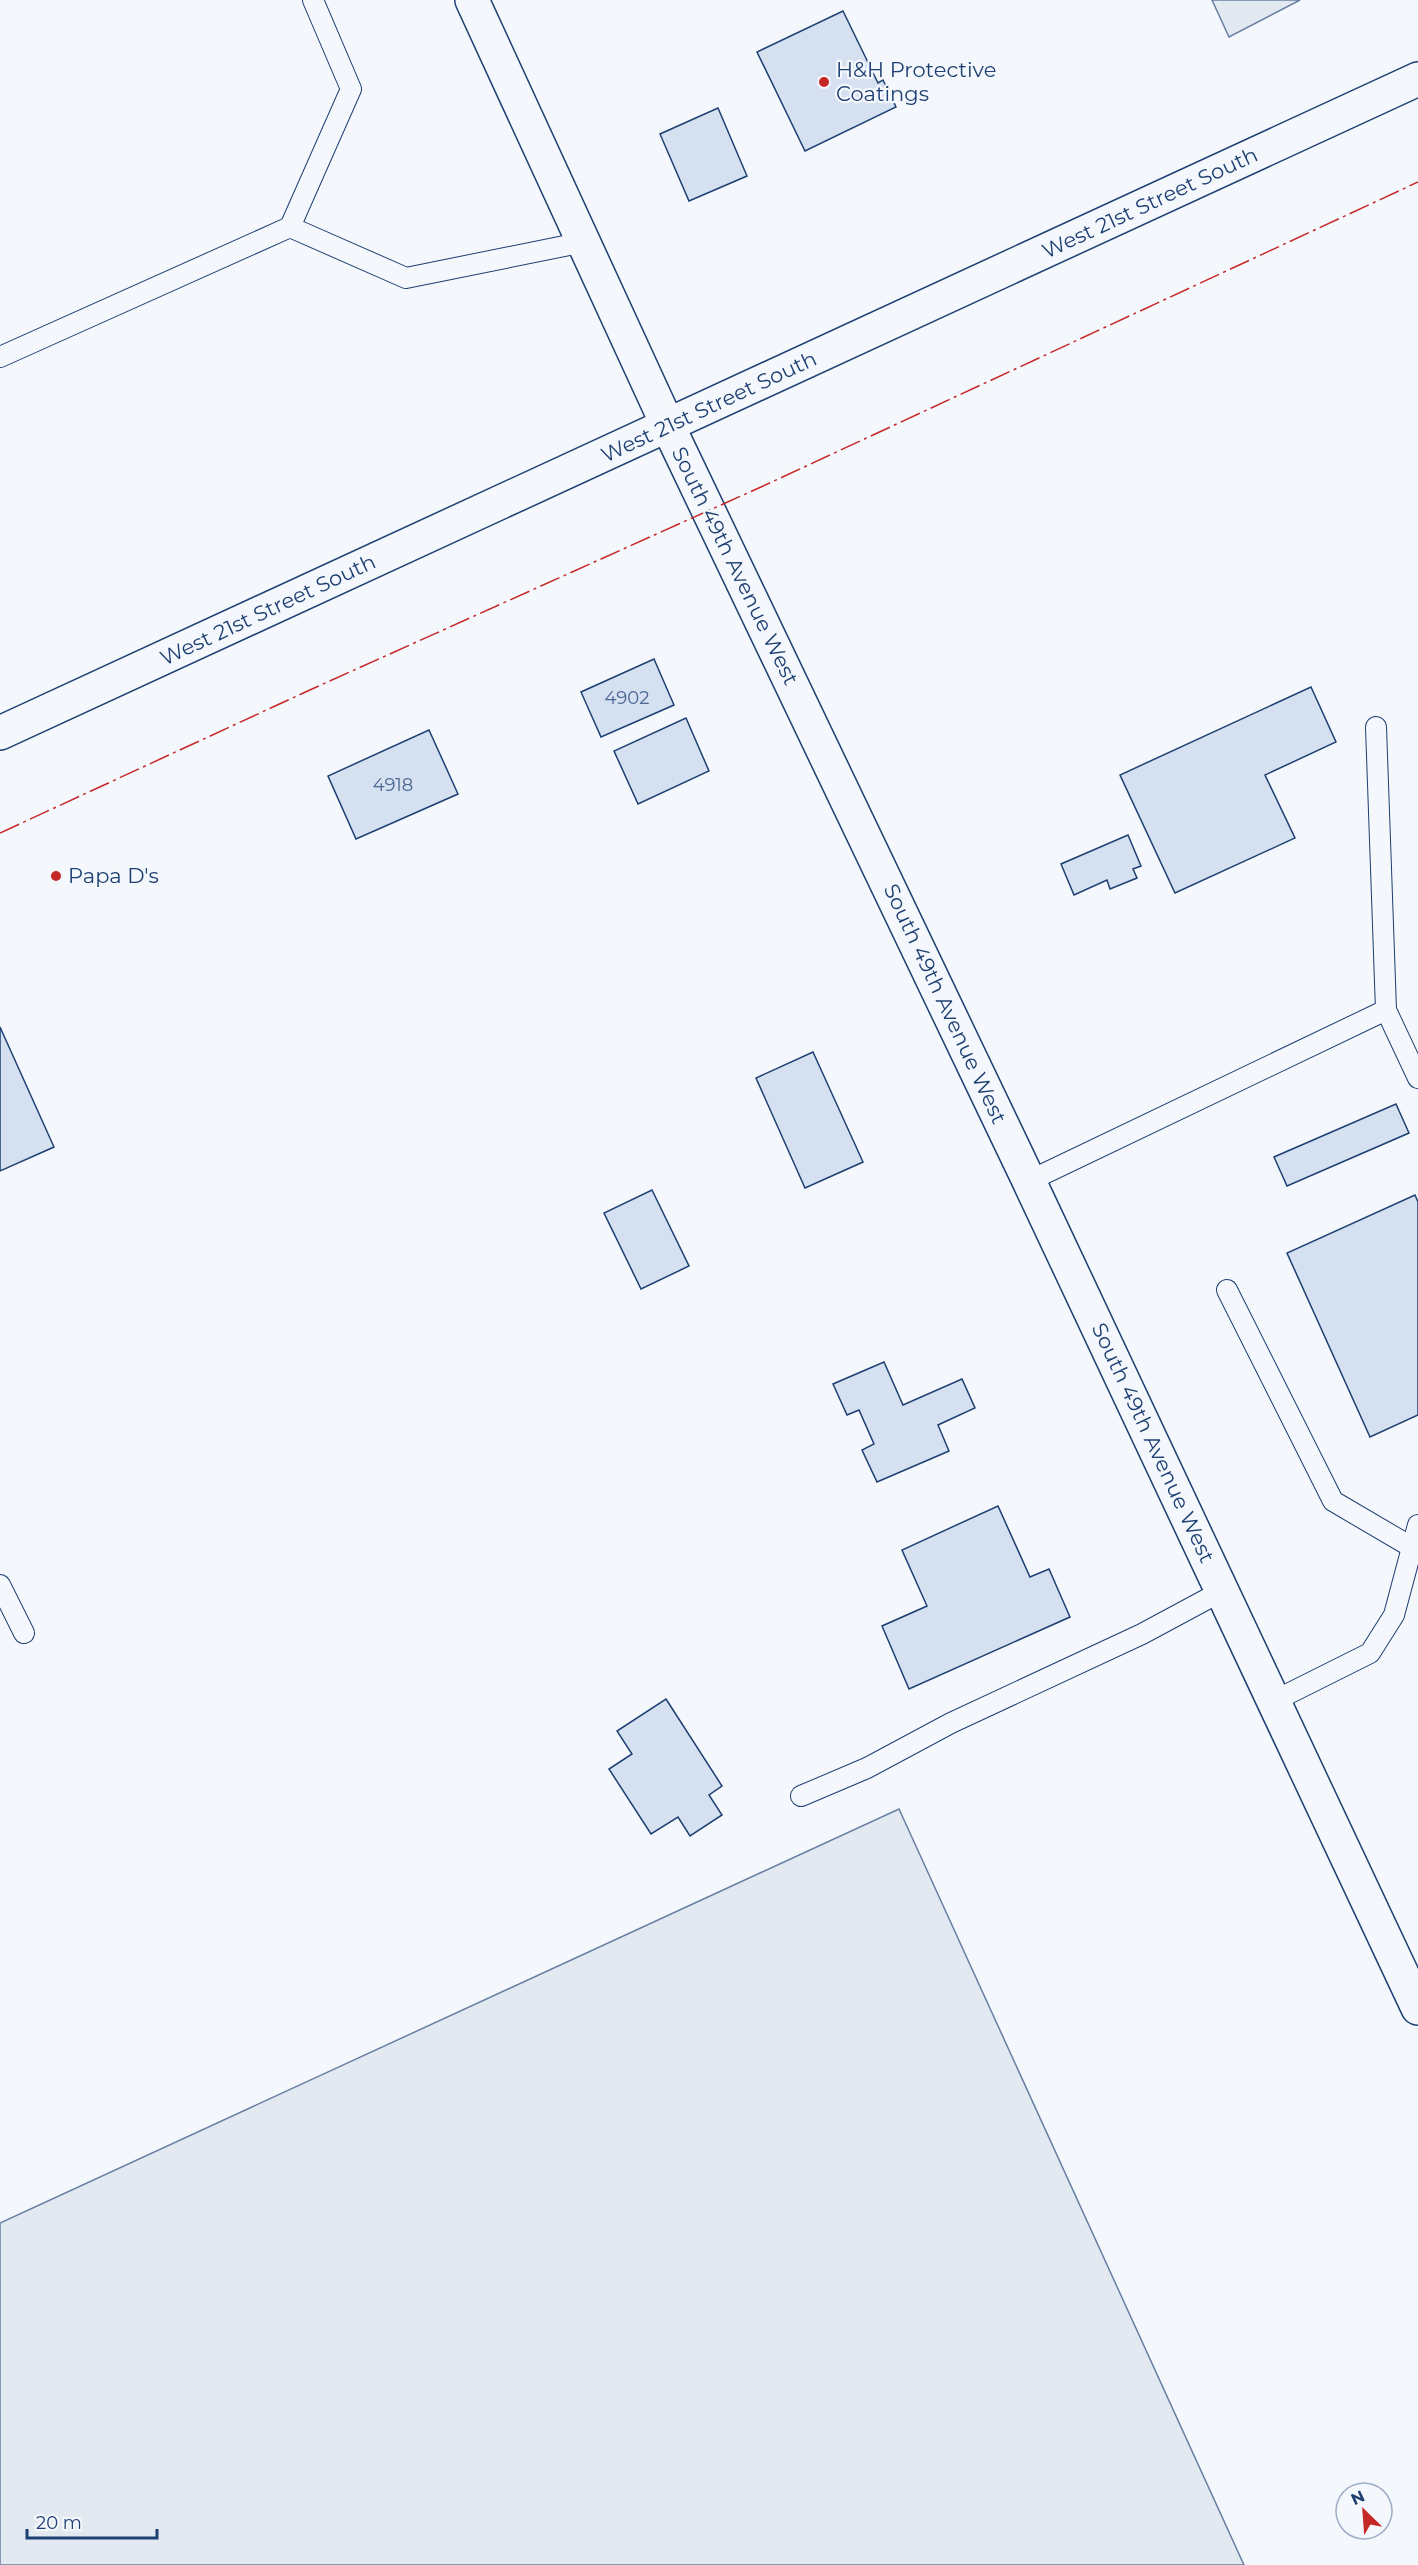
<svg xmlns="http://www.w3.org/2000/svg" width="1418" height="2565" font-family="Montserrat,sans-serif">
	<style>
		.green { fill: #e3e9f0; stroke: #687fa3; stroke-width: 1.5 }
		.building { fill: #d5e0f0; stroke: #1d3f73; stroke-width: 1.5 }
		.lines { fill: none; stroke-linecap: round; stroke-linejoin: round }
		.service-casing { stroke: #1d3f73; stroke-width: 22 }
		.minor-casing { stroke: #1d3f73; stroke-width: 36 }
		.tertiary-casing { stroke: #1d3f73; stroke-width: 36 }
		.secondary-casing { stroke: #1d3f73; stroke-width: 36 }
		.service { stroke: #f4f7fb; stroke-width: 20 }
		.minor { stroke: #f4f7fb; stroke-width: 33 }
		.tertiary { stroke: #f4f7fb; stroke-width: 33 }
		.secondary { stroke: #f4f7fb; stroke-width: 33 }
		.power { stroke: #c62828; stroke-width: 1.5; stroke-dasharray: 21 4.5 3 4.5; stroke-linecap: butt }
		.poi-dot { fill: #c62828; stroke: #f4f7fb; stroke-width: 2 }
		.labels { text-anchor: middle; stroke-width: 4.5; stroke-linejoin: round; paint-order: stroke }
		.number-label { font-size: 18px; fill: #4b6792 }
		.poi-label { font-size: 21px; fill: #1d3f73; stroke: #f4f7fb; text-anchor: start }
		.street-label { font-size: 21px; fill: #1d3f73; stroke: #f4f7fb }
	</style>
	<rect width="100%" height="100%" fill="#f4f7fb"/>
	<g class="green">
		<polygon points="1212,0 1300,0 1229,37"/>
		<polygon points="899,1809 1244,2565 0,2565 0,2223"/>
	</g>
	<g class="building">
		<polygon points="843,11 878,83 883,80 896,107 805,151 757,52"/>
		<polygon points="718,108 747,176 689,201 660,134"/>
		<polygon points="654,659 674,705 601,737 581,692"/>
		<polygon points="1311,687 1336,742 1265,775 1295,838 1175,893 1120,775"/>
		<polygon points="686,718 709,771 638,804 614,751"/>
		<polygon points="429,730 458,794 356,839 328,776"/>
		<polygon points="1128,835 1141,866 1133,869 1137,878 1110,889 1107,880 1074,895 1061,864"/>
		<polygon points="0,1027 54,1147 0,1171"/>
		<polygon points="813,1052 863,1162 805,1188 756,1078"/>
		<polygon points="1396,1104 1409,1133 1287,1186 1274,1157"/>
		<polygon points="652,1190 689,1266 641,1289 604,1213"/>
		<polygon points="1415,1195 1418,1202 1418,1415 1370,1437 1287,1253"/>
		<polygon points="884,1362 903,1405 962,1379 975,1408 938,1425 949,1451 877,1482 862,1450 874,1444 859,1410 847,1415 833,1384"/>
		<polygon points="998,1506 1030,1577 1049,1569 1070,1617 909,1689 882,1626 927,1606 902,1550"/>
		<polygon points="666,1699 722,1786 709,1795 722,1815 690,1836 678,1817 651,1834 609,1769 632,1754 617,1731"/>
	</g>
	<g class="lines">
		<defs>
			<g id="service">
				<polyline points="290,227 351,89 313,0"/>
				<polyline points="0,357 290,227 406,278 584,242"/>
				<polyline points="1386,1010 1418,1078"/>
				<polyline points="1029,1181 1386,1010 1376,727"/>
				<polyline points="1227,1290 1333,1501 1413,1548"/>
				<polyline points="0,1585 24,1633"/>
				<polyline points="1274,1701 1370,1653 1394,1615 1418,1525"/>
				<polyline points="801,1796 867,1768 951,1723 1142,1634 1222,1591"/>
			</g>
			<polyline id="minor" points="472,0 668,426"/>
			<polyline id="tertiary" points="668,426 1029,1181 1418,2008"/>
			<polyline id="secondary" points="0,733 1418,79"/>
		</defs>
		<use href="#service" class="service-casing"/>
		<use href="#minor" class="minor-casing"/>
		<use href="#tertiary" class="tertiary-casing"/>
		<use href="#secondary" class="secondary-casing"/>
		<use href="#service" class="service"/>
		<use href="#minor" class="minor"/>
		<use href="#tertiary" class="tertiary"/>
		<use href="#secondary" class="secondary"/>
		<polyline class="power" points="0,833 312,689 761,487 1418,182"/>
	</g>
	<g class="poi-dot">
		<circle cx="824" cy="82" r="6"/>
		<circle cx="56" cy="876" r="6"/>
	</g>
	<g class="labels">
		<g class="number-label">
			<text x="627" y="704">4902</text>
			<text x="393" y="791">4918</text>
		</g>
		<g class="poi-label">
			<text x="836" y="77">H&amp;H Protective<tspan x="836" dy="24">Coatings</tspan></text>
			<text x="68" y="883">Papa D's</text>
		</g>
		<g class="street-label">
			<text transform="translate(1150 203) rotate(-25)" y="7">West 21st Street South</text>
			<text transform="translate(709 407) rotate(-25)" y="7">West 21st Street South</text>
			<text transform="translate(735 566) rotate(64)" y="7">South 49th Avenue West</text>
			<text transform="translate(268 610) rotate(-25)" y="7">West 21st Street South</text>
			<text transform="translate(945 1004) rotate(65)" y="7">South 49th Avenue West</text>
			<text transform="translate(1153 1443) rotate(65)" y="7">South 49th Avenue West</text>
		</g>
	</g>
	<g transform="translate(1364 2511) rotate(335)"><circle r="28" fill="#f4f7fb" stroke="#9eadc5" stroke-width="1.5"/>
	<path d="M0-4.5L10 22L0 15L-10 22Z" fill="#c62828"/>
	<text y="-9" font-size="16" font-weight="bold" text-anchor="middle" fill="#1d3f73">N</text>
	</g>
	<path d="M27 2529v9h130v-9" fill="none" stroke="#1d3f73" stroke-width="3"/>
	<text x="36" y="2529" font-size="18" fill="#1d3f73" stroke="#f4f7fb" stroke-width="4.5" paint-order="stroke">20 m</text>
</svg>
